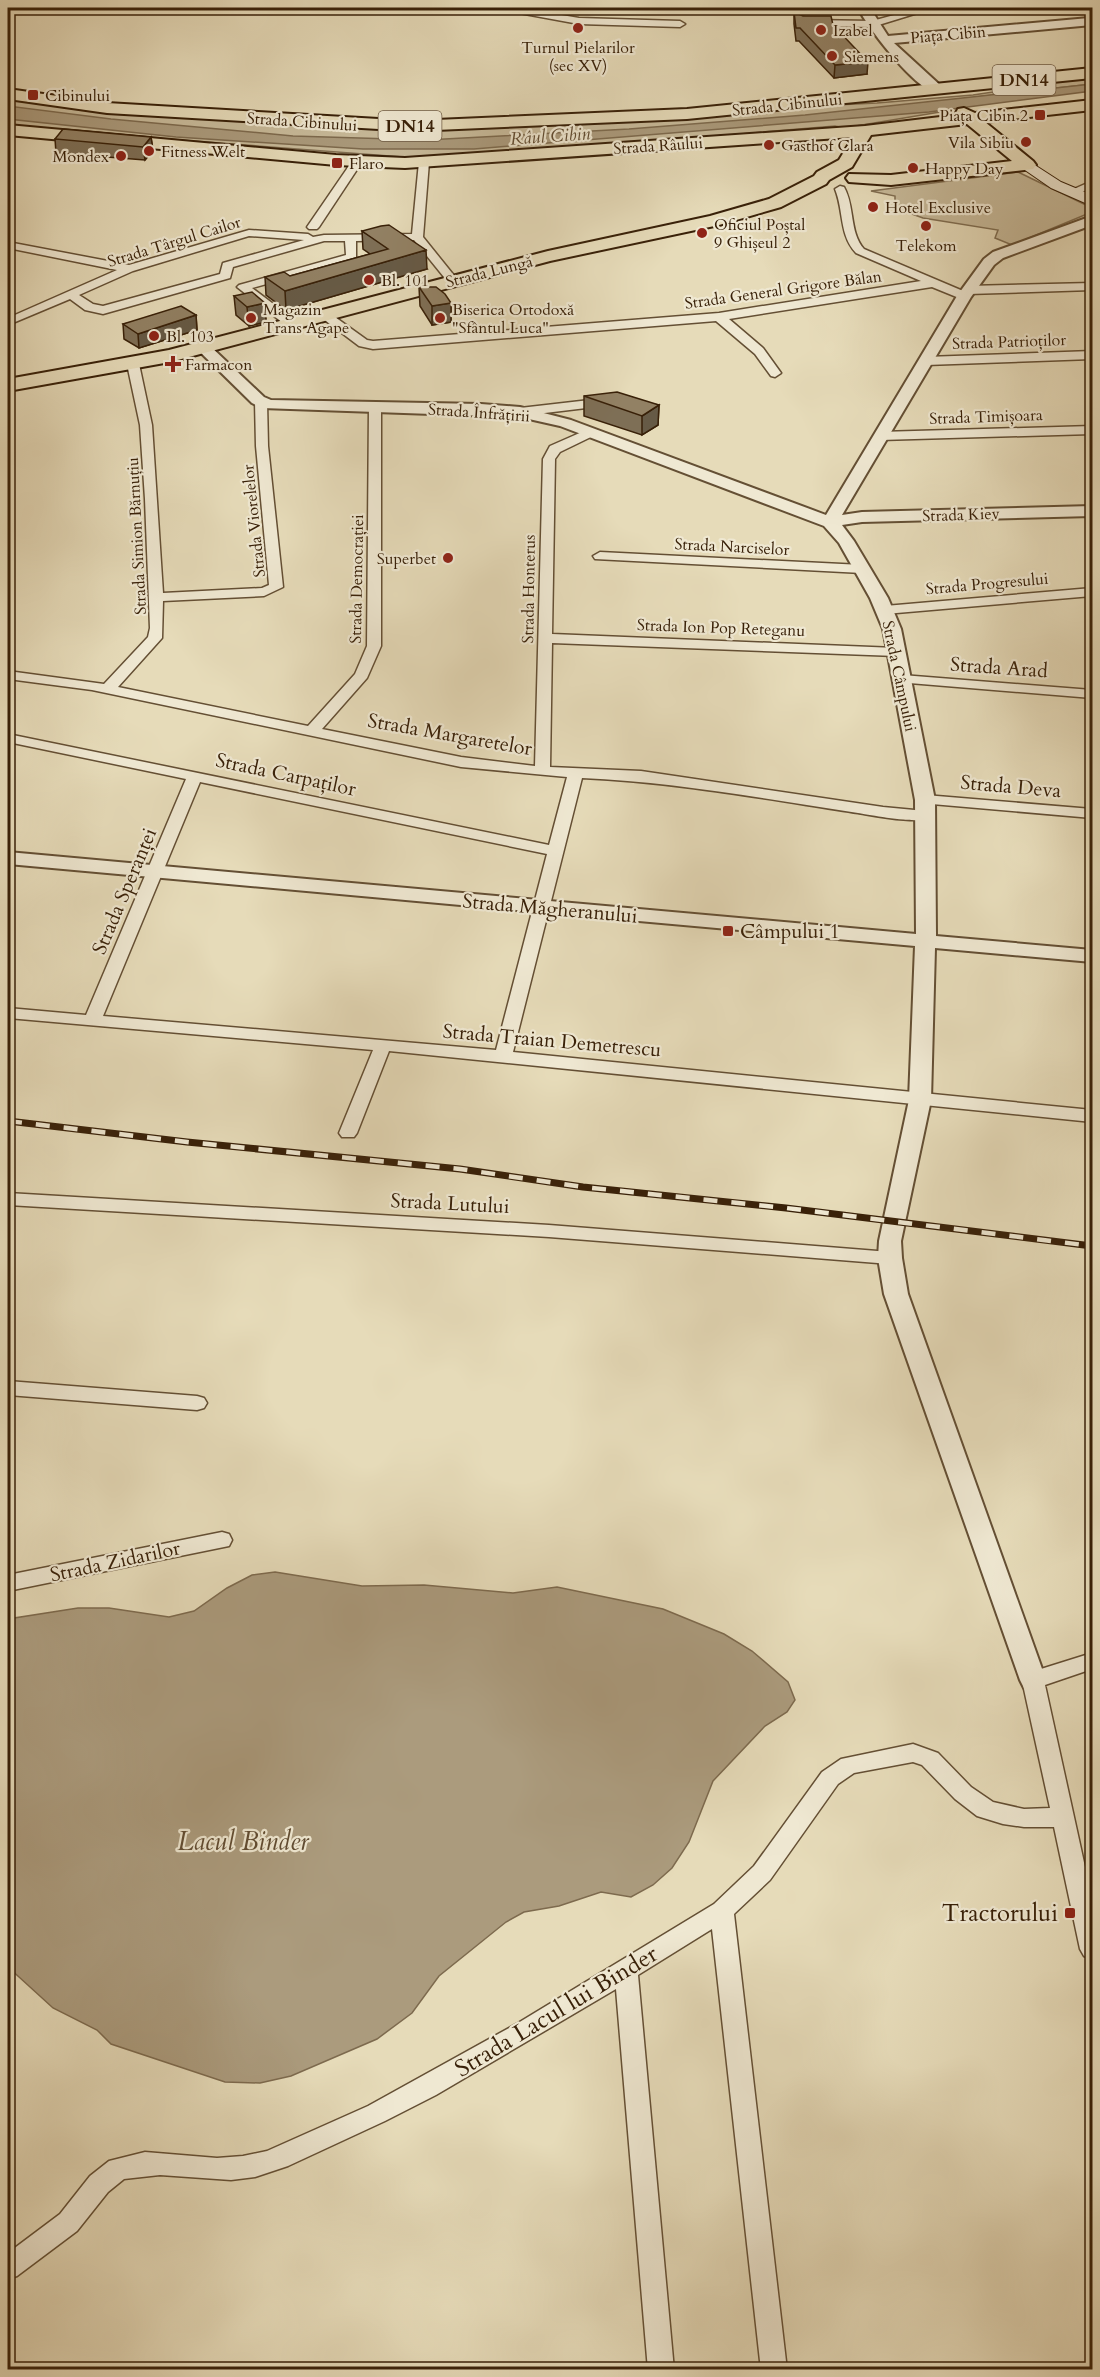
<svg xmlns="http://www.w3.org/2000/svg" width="1100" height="2377" font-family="Cardo,serif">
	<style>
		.green { fill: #c8bb9b; stroke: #806e52; stroke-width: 1.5 }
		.water { fill: #ab9b7d; stroke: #7d6a4e; stroke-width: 1.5 }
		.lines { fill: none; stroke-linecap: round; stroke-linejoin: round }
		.minor-casing { stroke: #644f34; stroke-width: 3 }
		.tertiary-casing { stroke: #644f34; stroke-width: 4 }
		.secondary-casing { stroke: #382008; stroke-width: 2 }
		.primary-casing { stroke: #382008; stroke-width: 4 }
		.minor { fill: #efe8d2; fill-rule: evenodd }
		.tertiary { fill: #efe8d2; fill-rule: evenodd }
		.secondary { fill: #efe8d2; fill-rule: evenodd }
		.primary { fill: #e6dbb9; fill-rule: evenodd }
		.rail-casing { stroke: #382008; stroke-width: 7 }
		.rail { stroke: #efe8d2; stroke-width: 4.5; stroke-dasharray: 14; stroke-linecap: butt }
		.wall { fill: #7e6f56; stroke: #382008; stroke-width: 1.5 }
		.shaded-wall { fill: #665a46; stroke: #382008; stroke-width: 1.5 }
		.building { fill: #928164; stroke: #382008; stroke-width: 1.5 }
		.poi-dot { fill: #8f2418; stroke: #efe8d2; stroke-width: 2 }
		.labels { text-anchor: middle; stroke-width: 4.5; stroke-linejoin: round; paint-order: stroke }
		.far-poi-label { font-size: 16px; fill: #382008; stroke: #efe8d2; text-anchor: start }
		.far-street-label { font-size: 16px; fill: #382008; stroke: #efe8d2 }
		.shield { fill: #efe8d2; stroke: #6f5c45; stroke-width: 1.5 }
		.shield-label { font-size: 18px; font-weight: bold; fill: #382008 }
		.far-water-label { font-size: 18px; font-style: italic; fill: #604b31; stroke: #efe8d2 }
		.street-label { font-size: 20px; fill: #382008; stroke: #efe8d2 }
		.poi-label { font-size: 20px; fill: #382008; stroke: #efe8d2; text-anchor: start }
		.near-poi-label { font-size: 24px; fill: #382008; stroke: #efe8d2; text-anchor: end }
		.near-street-label { font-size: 24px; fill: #382008; stroke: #efe8d2 }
		.near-water-label { font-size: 26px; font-style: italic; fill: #604b31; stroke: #efe8d2 }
	</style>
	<rect width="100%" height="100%" fill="#e6dbb9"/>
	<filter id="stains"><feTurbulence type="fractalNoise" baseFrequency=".00333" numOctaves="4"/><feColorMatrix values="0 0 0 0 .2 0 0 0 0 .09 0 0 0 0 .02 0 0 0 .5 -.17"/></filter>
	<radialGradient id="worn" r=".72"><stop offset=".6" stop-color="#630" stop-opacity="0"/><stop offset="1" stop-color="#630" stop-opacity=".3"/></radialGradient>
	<g class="green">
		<polygon points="1092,77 1092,84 976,97 940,112 844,128 835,126 477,156 403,157 8,127 8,96 107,108 397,126 877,103 973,95 1047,84 1055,81"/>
		<polygon points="1018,172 1088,206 1092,209 1092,212 1012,245 995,238 998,230 923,218 895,208 895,196 871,191"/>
	</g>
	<g class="water">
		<polygon points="1092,84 1092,91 929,112 474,149 363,149 176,137 8,119 8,106 111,119 293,136 426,140 629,129 805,115"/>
		<polygon points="275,1572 362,1586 424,1585 513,1593 557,1587 663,1609 724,1634 752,1651 788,1682 795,1700 787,1712 765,1726 713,1781 689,1842 672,1868 653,1885 631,1897 601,1892 559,1906 524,1912 506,1922 439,1976 412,2013 377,2039 291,2076 260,2083 225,2082 111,2044 97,2030 53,2008 8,1967 8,1619 78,1608 109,1608 169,1617 194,1611 227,1588 252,1575"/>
	</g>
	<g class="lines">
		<defs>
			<g id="minor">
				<polygon points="503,8 521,8 579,18 680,21 685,24 680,27 579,24 508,11"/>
				<polygon points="920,8 934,8 872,27 810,26 805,23 810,20 872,21"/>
				<polygon points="357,159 362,162 319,227 317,229 309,229 307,227 353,160"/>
				<path d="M424,159L429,162L423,237L456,278V282H448L414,240L356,241V259L252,288L296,321V327H288L237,287L239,285L346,255L345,241H324L233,267L230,278L103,314L85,310L70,299L8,325V318L117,270L8,248V242L129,265L249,230L308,234L313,237L324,235L412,234L419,162ZM249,236L304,240L223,263L220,274L103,306L93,304L79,295L133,271Z"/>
				<polygon points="1092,181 1092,188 1071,196 1065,193"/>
				<path d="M840,186L844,187C855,206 849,232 864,249L963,291L964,288L968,286L1092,283V290L968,294V298L964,300L932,287L729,319L763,348L781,373L775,377L771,376L755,354L716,321L373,349L359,346L318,315L320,312H328L367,340L373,341L719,313L921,281L856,253C839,235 844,211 835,189Z"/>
				<polygon points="1092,351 1092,359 926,365 920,361 926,357"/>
				<path d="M133,360L139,364L152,425L163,593L262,588L269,585L256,446L255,402L261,398L267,402L268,446L283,587L264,596L163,601L162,638L118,687L308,726L355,674L367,646L369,407L375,403L381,407V646L367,678L322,729L461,757L535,766L543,459L550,446L591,428L597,432L595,435L560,452L555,459L552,634L896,648L903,652L896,656L552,643L550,767L641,771L883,807L925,811L933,816C925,826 871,815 858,813C766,799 674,782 582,778L513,1052L1092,1110V1122L389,1051L357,1133L354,1137H342L339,1133L373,1050L8,1018V1008L86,1015L186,779L8,742V734L549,845L567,777L461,767L92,690L8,679V671L104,684L148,637L150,628L145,499L140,425L127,364ZM200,782L547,854L496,1050L103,1016Z"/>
				<polygon points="607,398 613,402 611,405 520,416 514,412 520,408"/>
				<polygon points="1092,426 1092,434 880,440 874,436 880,432"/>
				<polygon points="600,552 862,565 869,569 862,573 595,559 593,556"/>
				<polygon points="1092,588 1092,596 885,614 878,610 885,606"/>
				<polygon points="902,675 1092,690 1092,698 897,682 895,679"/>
				<polygon points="925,795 1092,809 1092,818 920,803 917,800 920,797"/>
				<polygon points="8,1193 549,1225 890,1252 897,1254 899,1258 897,1262 890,1264 549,1237 8,1205"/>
				<polygon points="8,1381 197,1396 204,1398 207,1403 204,1408 197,1410 8,1395"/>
				<polygon points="222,1532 229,1534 232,1540 229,1546 8,1591 8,1575"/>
				<polygon points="1092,1653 1092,1669 1045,1685 1092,1899 1092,1959 1084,1956 1080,1949 1054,1827 1024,1827 1003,1824 977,1816 955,1799 922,1765 913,1762 854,1773 838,1784 770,1880 734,1914 787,2370 761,2370 712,1929 638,1975 674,2370 648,2370 616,1989 436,2095 385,2121 288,2166 255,2177 231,2180 160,2175 124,2179 108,2192 77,2231 17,2276 8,2279 8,2253 60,2214 90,2176 109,2161 145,2152 217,2158 243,2156 267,2151 368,2106 518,2023 714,1904 754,1866 822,1772 841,1759 913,1744 938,1753 971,1787 993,1802 1024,1809 1050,1808 1022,1680 1025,1674"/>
			</g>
			<g id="tertiary">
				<path d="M858,8H870L888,36L1089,18L1092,19V25L894,43L941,86L942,89L936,93C913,87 869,29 858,8Z"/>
				<polygon points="1092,216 1092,225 1003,258 994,265 971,297 842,515 862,512 1092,506 1092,516 862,522 842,525 854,541 888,598 901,629 935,800 936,936 1092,950 1092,962 935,948 931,1100 901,1241 902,1258 908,1294 1046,1680 1042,1688 1033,1691 1024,1688 1020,1680 884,1294 878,1258 879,1241 909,1100 915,946 8,864 8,852 916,934 915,800 883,629 870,598 839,543 824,526 560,426 520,417 262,408 252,403 196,348 204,343 209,345 264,397 271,400 481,404 520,407 571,420 826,515 957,296 984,259 993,252"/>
			</g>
			<polygon id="secondary" points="1027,160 1061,182 1092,195 1092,206 1051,188 1022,168 1019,165 1022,162"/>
			<g id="primary">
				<polygon points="1092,68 1092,78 687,119 413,131 107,113 8,99 8,89 107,103 413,121 687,109"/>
				<polygon points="1092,100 1092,110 985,122 1033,161 1036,165 1033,169 891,185 849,182 846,178 849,174 891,175 1012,161 967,124 871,135 852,167 829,180 826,184 781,207 719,225 550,261 170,362 8,391 8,379 169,350 548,251 710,216 769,199 814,176 817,172 839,160 853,137 405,168 336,165 8,135 8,125 336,155 405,158 865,126 957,115 956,113 958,109 964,108 975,113"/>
			</g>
		</defs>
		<use href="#minor" class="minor-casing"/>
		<use href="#tertiary" class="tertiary-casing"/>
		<use href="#secondary" class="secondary-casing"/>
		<use href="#primary" class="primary-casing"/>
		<use href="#minor" class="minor"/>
		<use href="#tertiary" class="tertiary"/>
		<use href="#secondary" class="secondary"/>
		<use href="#primary" class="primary"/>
		<defs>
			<polyline id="rail" points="8,1121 187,1142 460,1169 583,1187 786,1208 1092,1246"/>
		</defs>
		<use href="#rail" class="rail-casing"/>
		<use href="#rail" class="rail"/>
	</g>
	<g class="wall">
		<polygon points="794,12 803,16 833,25 867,74 834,78 799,41 796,41 794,24"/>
		<polygon points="151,137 153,150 145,160 56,153 55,139"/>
		<polygon points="362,231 427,269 286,310 266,295 265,277 290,276 370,254 363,249"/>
		<polygon points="419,287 451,303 451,322 432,325 420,306"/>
		<polygon points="234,296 265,303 266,322 249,326 236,315"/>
		<polygon points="196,315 197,330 139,348 124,339 123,324"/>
		<polygon points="584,396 659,405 658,425 642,435 584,416"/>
	</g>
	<g class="shaded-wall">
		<polygon points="868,62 867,74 834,78 835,65"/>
		<polygon points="151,137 153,150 145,160 143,147"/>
		<polygon points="426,250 427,269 286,310 285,291"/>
		<polygon points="265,303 266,322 249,326 247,307"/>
		<polygon points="451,303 451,322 432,325 432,306"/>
		<polygon points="196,315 197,330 139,348 138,334"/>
		<polygon points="659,405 658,425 642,435 642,416"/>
	</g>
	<g class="building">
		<polygon points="794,12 803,16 831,16 833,25 868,62 835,65 800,28 796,28"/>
		<polygon points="63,129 151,137 143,147 55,139"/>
		<polygon points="389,225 426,250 285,291 265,277 284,272 290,276 388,249 362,231 381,226"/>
		<polygon points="419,287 436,287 445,294 451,303 432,306"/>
		<polygon points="252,292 265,303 247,307 234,296"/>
		<polygon points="181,306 196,315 138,334 123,324"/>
		<polygon points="617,392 659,405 642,416 584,396"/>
	</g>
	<g class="poi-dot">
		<circle cx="578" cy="28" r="6"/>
		<circle cx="821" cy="30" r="6"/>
		<circle cx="832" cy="56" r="6"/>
		<rect x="27" y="89" width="12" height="12" rx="3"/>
		<rect x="1034" y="109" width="12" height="12" rx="3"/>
		<circle cx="1026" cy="142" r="6"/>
		<circle cx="769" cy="145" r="6"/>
		<circle cx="149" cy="151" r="6"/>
		<circle cx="121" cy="156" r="6"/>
		<rect x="331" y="157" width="12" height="12" rx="3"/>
		<circle cx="913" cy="168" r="6"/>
		<circle cx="873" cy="207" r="6"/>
		<circle cx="926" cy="226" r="6"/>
		<circle cx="702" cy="233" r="6"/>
		<circle cx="369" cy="280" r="6"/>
		<circle cx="251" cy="318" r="6"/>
		<circle cx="440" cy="318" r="6"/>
		<circle cx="154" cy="336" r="6"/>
		<path d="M170 355h6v6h6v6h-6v6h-6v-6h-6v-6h6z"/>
		<circle cx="448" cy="558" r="6"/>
		<rect x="722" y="925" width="12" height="12" rx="3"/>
		<rect x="1064" y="1907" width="12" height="12" rx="3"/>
	</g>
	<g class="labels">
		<g class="far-poi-label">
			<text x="833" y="36">Izabel</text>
			<text x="578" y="53" text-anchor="middle">Turnul Pielarilor<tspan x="578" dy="18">(sec XV)</tspan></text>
			<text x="844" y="62">Siemens</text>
			<text x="45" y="101">Cibinului</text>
			<text x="1028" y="121" text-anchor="end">Piața Cibin 2</text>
			<text x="1014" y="148" text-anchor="end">Vila Sibiu</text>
			<text x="781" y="151">Gasthof Clara</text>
			<text x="161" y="157">Fitness Welt</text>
			<text x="109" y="162" text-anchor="end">Mondex</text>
			<text x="349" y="169">Flaro</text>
			<text x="925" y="174">Happy Day</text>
			<text x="885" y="213">Hotel Exclusive</text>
			<text x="714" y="230">Oficiul Poștal<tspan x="714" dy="18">9 Ghișeul 2</tspan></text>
			<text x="926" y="251" text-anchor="middle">Telekom</text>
			<text x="381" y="286">Bl. 101</text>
			<text x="263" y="315">Magazin<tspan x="263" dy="18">Trans Agape</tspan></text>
			<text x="452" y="315">Biserica Ortodoxă<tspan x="452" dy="18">"Sfântul Luca"</tspan></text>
			<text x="166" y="342">Bl. 103</text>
			<text x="185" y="370">Farmacon</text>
			<text x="436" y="564" text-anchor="end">Superbet</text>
		</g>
		<g class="far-street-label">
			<text transform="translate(948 34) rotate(-5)" y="6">Piața Cibin</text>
			<text transform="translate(787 104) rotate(-6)" y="6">Strada Cibinului</text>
			<text transform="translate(302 121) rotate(4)" y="6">Strada Cibinului</text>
			<text transform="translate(658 145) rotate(-4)" y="6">Strada Râului</text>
			<text transform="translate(174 241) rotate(-17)" y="6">Strada Târgul Cailor</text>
			<text transform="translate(489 271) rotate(-14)" y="6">Strada Lungă</text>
			<text transform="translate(783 289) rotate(-8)" y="6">Strada General Grigore Bălan</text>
			<text transform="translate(1009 341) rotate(-2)" y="6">Strada Patrioților</text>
			<text transform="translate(479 412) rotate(4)" y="6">Strada Înfrățirii</text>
			<text transform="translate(986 416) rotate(-2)" y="6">Strada Timișoara</text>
			<text transform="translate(961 514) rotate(-2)" y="6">Strada Kiev</text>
			<text transform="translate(253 521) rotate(-96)" y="6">Strada Viorelelor</text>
			<text transform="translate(136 536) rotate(-93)" y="6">Strada Simion Bărnuțiu</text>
			<text transform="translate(732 546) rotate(3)" y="6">Strada Narciselor</text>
			<text transform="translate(356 579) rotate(-89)" y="6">Strada Democrației</text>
			<text transform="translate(987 583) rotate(-5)" y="6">Strada Progresului</text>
			<text transform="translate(528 589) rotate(-89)" y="6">Strada Honterus</text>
			<text transform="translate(721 627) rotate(2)" y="6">Strada Ion Pop Reteganu</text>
			<text transform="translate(900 676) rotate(78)" y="6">Strada Câmpului</text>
		</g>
		<g class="shield">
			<rect x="992.5" y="65" width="63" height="30" rx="4.5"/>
			<rect x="378.5" y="111" width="63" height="30" rx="4.5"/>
		</g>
		<g class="shield-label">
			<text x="1024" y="86">DN14</text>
			<text x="410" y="132">DN14</text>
		</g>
		<g class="far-water-label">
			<text transform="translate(550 136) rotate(-4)" y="6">Râul Cibin</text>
		</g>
		<g class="street-label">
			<text transform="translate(999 667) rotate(4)" y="7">Strada Arad</text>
			<text transform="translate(450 734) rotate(10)" y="7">Strada Margaretelor</text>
			<text transform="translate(286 774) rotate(12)" y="7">Strada Carpaților</text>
			<text transform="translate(1011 786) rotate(5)" y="7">Strada Deva</text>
			<text transform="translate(124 891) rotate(-67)" y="7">Strada Speranței</text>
			<text transform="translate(550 908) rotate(5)" y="7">Strada Măgheranului</text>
			<text transform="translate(552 1040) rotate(5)" y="7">Strada Traian Demetrescu</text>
			<text transform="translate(450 1203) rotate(3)" y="7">Strada Lutului</text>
			<text transform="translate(115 1561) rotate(-12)" y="7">Strada Zidarilor</text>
		</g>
		<g class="poi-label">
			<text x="740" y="938">Câmpului 1</text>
		</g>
		<g class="near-poi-label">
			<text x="1058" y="1921">Tractorului</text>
		</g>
		<g class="near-street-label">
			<text transform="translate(556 2011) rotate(-31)" y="8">Strada Lacul lui Binder</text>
		</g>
		<g class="near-water-label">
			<text x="243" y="1850">Lacul Binder</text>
		</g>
	</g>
	<rect width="1100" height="2377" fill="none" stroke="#e6dbb9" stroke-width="30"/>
	<rect x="9" y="9" width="1082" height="2359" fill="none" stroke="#382008" stroke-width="3"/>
	<rect x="15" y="15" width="1070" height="2347" fill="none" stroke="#382008" stroke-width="1.5"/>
	<rect width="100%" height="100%" filter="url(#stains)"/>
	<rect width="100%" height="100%" fill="url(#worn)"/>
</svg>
